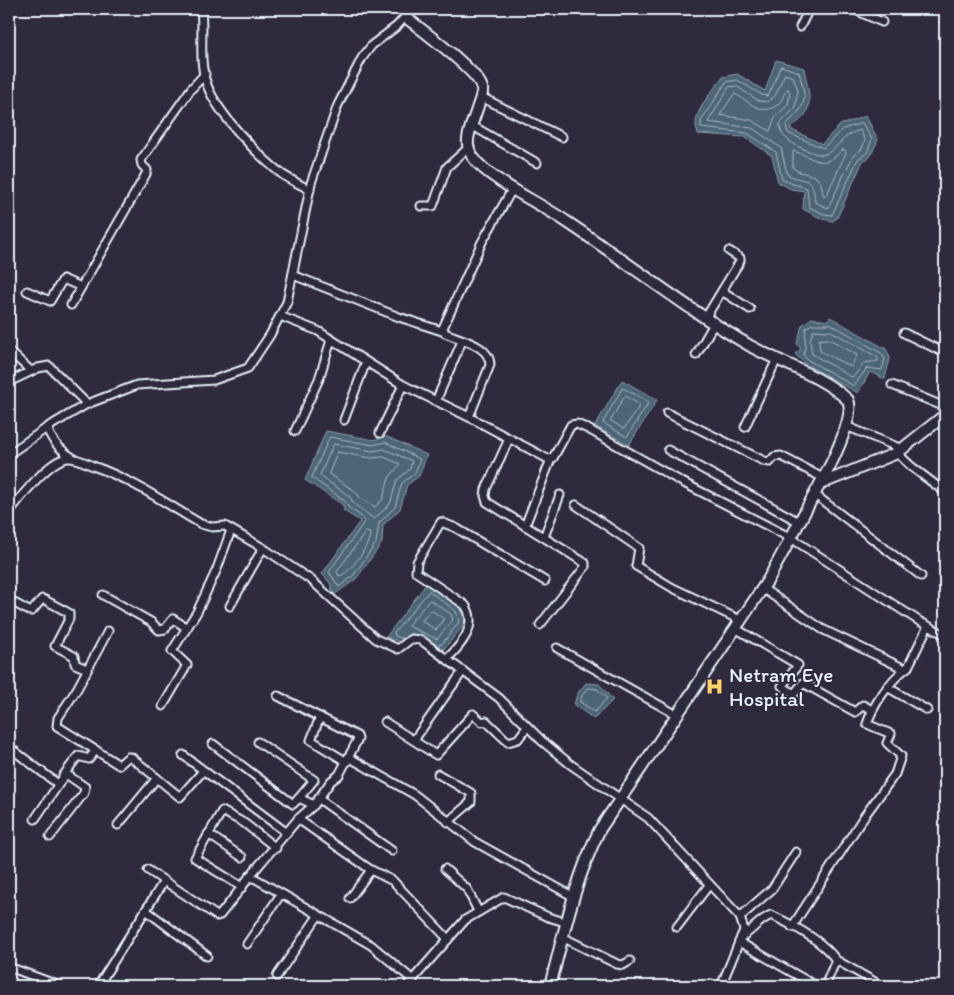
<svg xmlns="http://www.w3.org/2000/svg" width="954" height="995" font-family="Itim,sans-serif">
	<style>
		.water { fill: #4d6677; stroke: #8b9eab }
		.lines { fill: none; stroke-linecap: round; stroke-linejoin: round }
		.shore { stroke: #aab9c4; stroke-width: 1 }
		.street-casing { stroke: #e8f1f8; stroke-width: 11 }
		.secondary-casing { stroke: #e8f1f8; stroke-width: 14 }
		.street { stroke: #2f2a3d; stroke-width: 7 }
		.secondary { stroke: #2f2a3d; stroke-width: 10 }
		.labels { text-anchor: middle; stroke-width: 4; stroke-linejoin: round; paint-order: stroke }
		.poi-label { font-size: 21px; fill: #e8f1f8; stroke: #2f2a3d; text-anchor: start }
	</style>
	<rect width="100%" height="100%" fill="#2f2a3d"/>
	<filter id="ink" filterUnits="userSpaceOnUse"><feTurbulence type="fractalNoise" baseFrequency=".02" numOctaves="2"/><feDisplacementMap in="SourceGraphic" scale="10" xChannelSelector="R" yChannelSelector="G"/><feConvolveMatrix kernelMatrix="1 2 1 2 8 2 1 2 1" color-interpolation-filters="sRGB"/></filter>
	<g filter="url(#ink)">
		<g class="water">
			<path d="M776,60L804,68C806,83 814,100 805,115C802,120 794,124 790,129L822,144L840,125L866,116L878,140L870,157L863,161L837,218L833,221L822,219L803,209L804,191L791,189L778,182L772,156L745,137L698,134C689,115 712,92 723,77L737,74L765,91Z"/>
			<polygon points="830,317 886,349 890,358 885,379 870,372 858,393 805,364 795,354 801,349 797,344 802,325 812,318 826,321"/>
			<polygon points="622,380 657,400 629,445 595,426"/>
			<polygon points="326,431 374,440 385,436 427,455 419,476 407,485 400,509 383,525 382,543 356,579 334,595 330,583 322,574 360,521 344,511 343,505 305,480"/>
			<polygon points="427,583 461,608 465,624 444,649 434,651 413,639 405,644 386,637"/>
			<polygon points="586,683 599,684 613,700 594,719 574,705 577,694"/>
		</g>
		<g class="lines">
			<g class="shore">
				<path d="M781,66L799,72C807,102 808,103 786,125L788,133L823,148L843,129L862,123L872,139L867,153L858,159L832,215L824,214L809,207L807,188L793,184L782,179L776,152L747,133L701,128V121L726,82L737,80L762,95L767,96L770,92Z"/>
				<path d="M785,74L793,77L798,90L795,108L780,124C778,141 808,152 822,155C837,152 841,135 860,130L865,140L862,149L853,156L828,208L815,202C812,171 808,186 787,174L781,148L752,128L708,122L729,87L736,86L759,101L767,102L775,96Z"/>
				<path d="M788,89L790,92L788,105L775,117L770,131L751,120L720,115L734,94C748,99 761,118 777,105C783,101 783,93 788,89Z"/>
				<path d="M842,150H845L846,153L826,196L823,195C821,168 807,179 793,168V151C815,157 822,172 842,150Z"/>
				<path d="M813,324H831L881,353L885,359L882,370L867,368L854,386L808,360L803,355C807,347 804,338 806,328Z"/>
				<polygon points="814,330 831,331 877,357 878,361 864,363 854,376 851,377 812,354 810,340"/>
				<polygon points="829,339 857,355 851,367 820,351 819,340"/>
				<polygon points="623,388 649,402 627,437 603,423"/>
				<polygon points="625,396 640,405 624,429 611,421"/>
				<polygon points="330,437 373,445 385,442 420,459 415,473 402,483 395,507 379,523 376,543 353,576 339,587 329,572 365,521 362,517 349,508 345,501 312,478"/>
				<polygon points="334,444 372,451 384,449 412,461 410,469 397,480 390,504 374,519 354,504 349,496 320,476"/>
				<polygon points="338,452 371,458 384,457 400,464 389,478 383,499 375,507 361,499 355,491 329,474"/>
				<path d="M366,532L370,533C371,544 350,574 339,576L337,572Z"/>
				<polygon points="430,600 451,614 453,620 437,639 408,626"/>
				<polygon points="431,610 444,619 436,630 422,621"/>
				<polyline points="404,639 395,636 394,633 429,591 456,611 459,622 442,644 436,646"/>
				<polygon points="589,688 597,689 607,698 595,712 580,702 582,696"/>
			</g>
			<defs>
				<g id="street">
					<path d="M201,9C204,34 198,61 207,85C218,114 258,156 283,175C291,180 301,185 310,190"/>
					<polyline points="853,9 882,22"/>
					<polyline points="800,27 809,9"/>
					<polyline points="481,97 562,137"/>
					<polyline points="471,125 537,163"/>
					<path d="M513,188L482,242L443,328L445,333C461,340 490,345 490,365L469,417L548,459L553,458L571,425L577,424L588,429L682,482L791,538L919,621L945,635"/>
					<polyline points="421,206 433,206 447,167 467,149"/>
					<polyline points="293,275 399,317 442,331"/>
					<polyline points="27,291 50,301 63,279 81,287"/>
					<polyline points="722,291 750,309"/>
					<polyline points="71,305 146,174 147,170 142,165 141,160 191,89 205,74"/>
					<polyline points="280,316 318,331 403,385 469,417"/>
					<polyline points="706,317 740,261 740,258 729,251"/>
					<polyline points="904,333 945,353"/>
					<polyline points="9,351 31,371"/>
					<polyline points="696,355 715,322"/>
					<polyline points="15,379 38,368 49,366 87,404"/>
					<polyline points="892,385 945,407"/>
					<polyline points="436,401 462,341"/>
					<polyline points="667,413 764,461 770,462 774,457 781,456 823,478"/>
					<polyline points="344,420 366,362"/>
					<path d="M51,425L48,431C53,442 63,452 73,458"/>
					<polyline points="846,426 902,449"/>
					<polyline points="745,427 777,359"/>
					<polyline points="295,431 319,379 331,340"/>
					<polyline points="380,433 403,385"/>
					<polyline points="509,439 486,489 485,496 487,502 585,563 585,567 540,625"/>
					<polyline points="668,450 799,522"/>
					<polyline points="897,453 912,467 945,492"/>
					<polyline points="9,454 48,427 87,404 137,385 214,380 248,368 270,335 287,302 311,183 338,105 362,58 372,45 397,26 412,9"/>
					<polyline points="814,494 921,576"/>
					<polyline points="576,505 639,548 636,566 673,588 740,620"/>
					<path d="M9,512C20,498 49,460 67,458C76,457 86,463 93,466C133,480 165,503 201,524L212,527L225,526L263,548L311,580L376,639L398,649L411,639L421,640L499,698L542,741L570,764L648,818L740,917L744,930L721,986"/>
					<polyline points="525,526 551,459"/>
					<polyline points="544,537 560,495"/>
					<polyline points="944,571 945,570"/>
					<polyline points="762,588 822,629 905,669 908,667 928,626"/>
					<polyline points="103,595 151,622 159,630 165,629 173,619 187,628"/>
					<polyline points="9,600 29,611 32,611 42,599 45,600 69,613 69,619 55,646 74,656 75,664 87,669"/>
					<polyline points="230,606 263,548"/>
					<polyline points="735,628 798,665 782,686 794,694 803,683 855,712 863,705 872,710"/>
					<polyline points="108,631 77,689 58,718 57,726 119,765 128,757 131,757 180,797 203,771"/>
					<polyline points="557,648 677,715"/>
					<path d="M447,659C461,645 479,625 465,605L416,572L417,562L441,522L456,528L545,581"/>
					<polyline points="887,687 927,710"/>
					<polyline points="278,696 357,736 358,739 339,775 331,781 314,805 298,819"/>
					<polyline points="163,706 187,665 172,651 197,612 217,569 231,530"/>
					<polyline points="320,717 311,740 347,762"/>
					<polyline points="385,722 436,755 473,714 482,722 486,721 508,742 518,739 527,727"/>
					<polyline points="414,740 463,671"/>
					<polyline points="258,742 314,780 299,798"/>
					<polyline points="213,744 293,804 299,798 314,805"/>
					<polyline points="9,747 58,784"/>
					<polyline points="183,755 287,833"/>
					<polyline points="350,758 415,795 475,842 574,897"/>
					<polyline points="438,774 471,793 471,802 448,822"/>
					<polyline points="63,776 78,756 89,759 96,750"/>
					<polyline points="319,799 392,851"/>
					<polyline points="35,819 65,775 69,776 85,787 84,793 50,837"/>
					<polyline points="118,825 157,778"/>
					<polyline points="208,834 242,857"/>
					<polyline points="276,848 244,823 222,811 195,858 242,887 249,877 256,879 371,945 413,980"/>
					<polyline points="445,869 467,889 478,911"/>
					<polyline points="148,870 217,916 220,915 242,887"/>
					<polyline points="249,877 298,819 371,870 393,881 448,939"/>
					<polyline points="350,898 371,870"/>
					<polyline points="147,911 207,956"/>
					<polyline points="740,917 772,889 796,852"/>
					<polyline points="677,927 709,885"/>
					<path d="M792,927L863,818L895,774L901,756L887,743L891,734L867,724C873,705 889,682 905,669"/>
					<polyline points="562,937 617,964 623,965 630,961"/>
					<path d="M741,937C754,930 756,922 771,915C793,925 822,940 836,960L825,986"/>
					<polyline points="739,942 816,986"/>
					<polyline points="247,944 281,894"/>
					<polyline points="836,960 882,986"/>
					<polyline points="9,967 60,986"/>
					<polyline points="277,976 318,916"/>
					<polyline points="98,986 164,881"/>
					<polyline points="407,986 465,920 504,897 548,917 565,922"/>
				</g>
				<g id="secondary">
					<path d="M403,9L408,19C422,30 479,72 482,88C483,94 480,100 478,106C469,135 458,147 484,169C509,190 541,204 567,222C629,263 688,310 752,347C782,363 823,377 848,400C856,416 829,469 820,484"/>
					<path d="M550,986C564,933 575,879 600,829L768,580L820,484L897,453L945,415"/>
				</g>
			</defs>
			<use href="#street" class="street-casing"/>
			<use href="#secondary" class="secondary-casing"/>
			<use href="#street" class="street"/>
			<use href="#secondary" class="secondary"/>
		</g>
	</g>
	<defs>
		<symbol id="hospital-bare" viewBox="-9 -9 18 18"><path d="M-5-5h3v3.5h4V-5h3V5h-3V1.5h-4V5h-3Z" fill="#ffd166" stroke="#2f2a3d" stroke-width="2.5" paint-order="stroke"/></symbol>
	</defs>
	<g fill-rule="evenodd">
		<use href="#hospital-bare" x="702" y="674" width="25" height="25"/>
	</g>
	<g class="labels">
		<g class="poi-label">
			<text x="729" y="682">Netram Eye<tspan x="729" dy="24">Hospital</tspan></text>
		</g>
	</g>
	<rect width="954" height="995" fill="none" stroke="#2f2a3d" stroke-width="30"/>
	<rect x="15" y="15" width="924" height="965" fill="none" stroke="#e8f1f8" stroke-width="2" filter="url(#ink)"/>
</svg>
